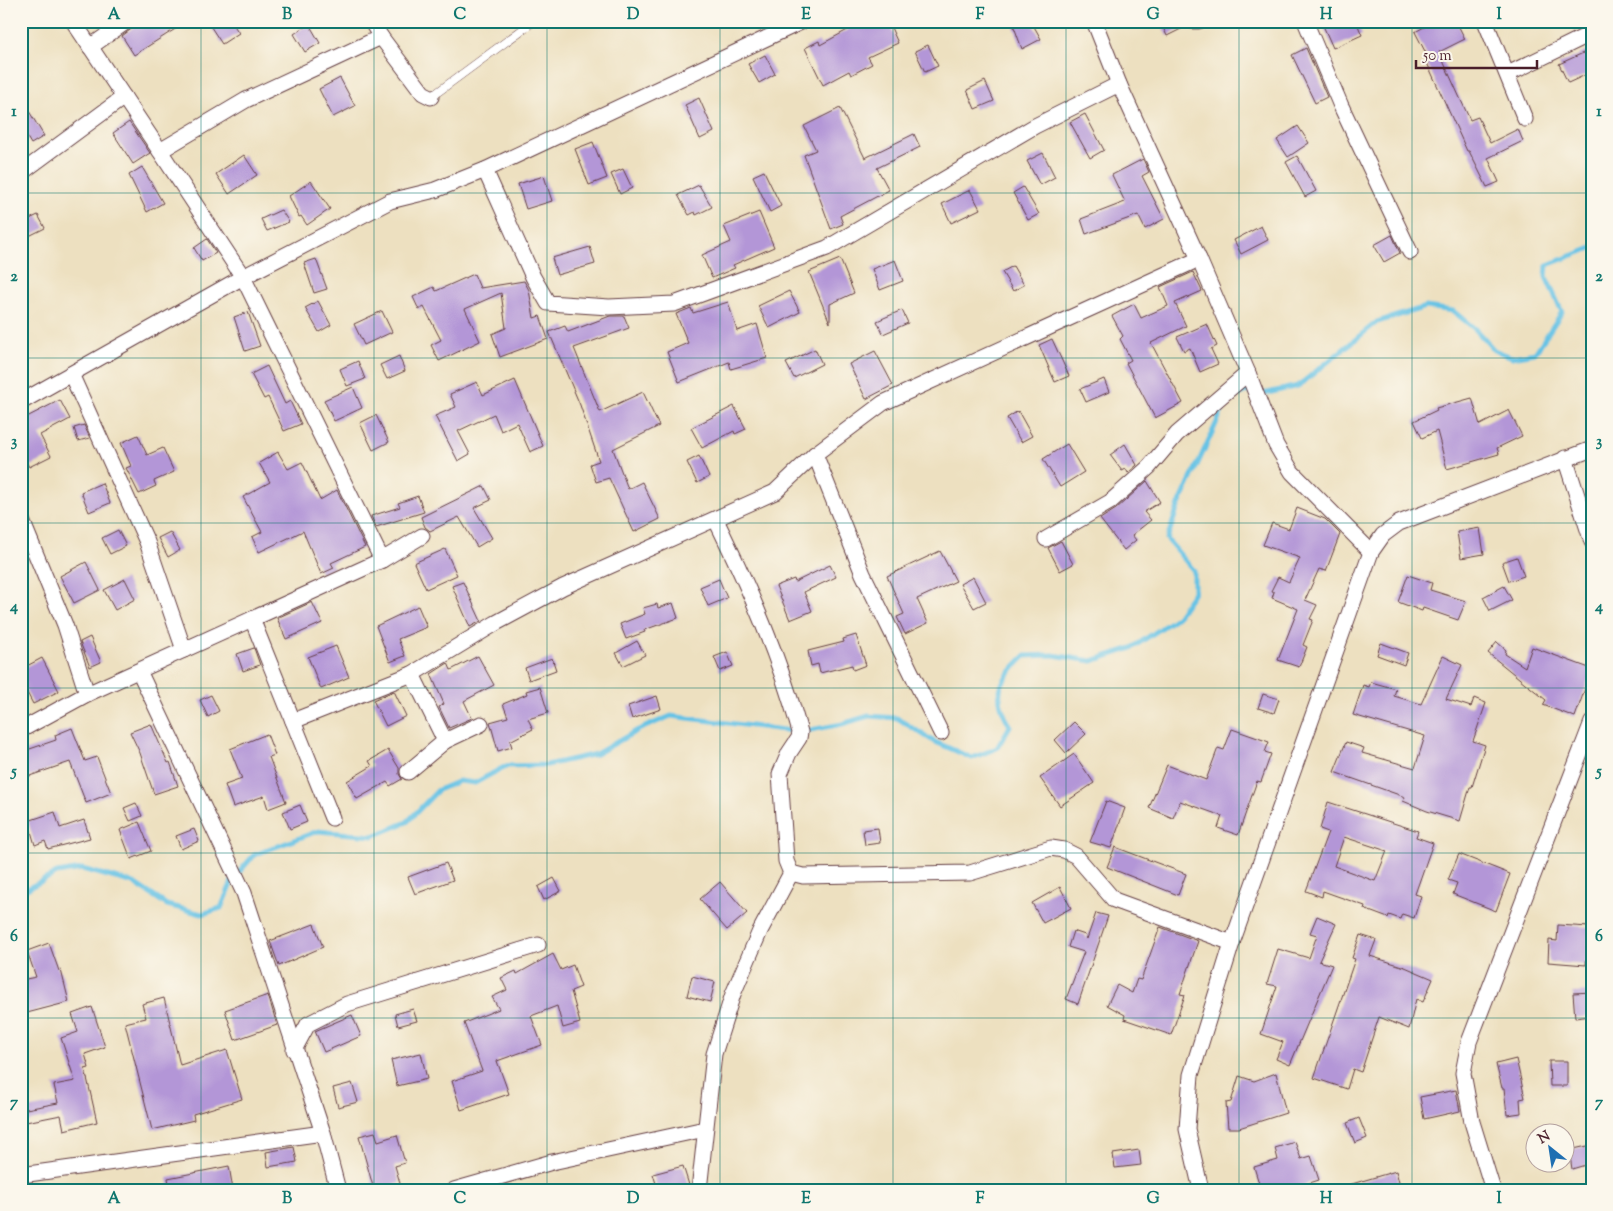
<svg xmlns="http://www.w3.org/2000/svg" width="1613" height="1211" font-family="'Sorts Mill Goudy',serif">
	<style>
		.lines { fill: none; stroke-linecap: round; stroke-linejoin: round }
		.stream { stroke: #67c3e5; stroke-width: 5 }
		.building { fill: #b396d7; fill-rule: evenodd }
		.service-casing { stroke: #623c41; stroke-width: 9 }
		.minor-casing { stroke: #623c41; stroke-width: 17 }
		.service { stroke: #fff; stroke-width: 8 }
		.minor { stroke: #fff; stroke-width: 15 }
		.grid { fill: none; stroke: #0f766e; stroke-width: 1; stroke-opacity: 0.55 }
		.neatline { fill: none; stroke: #0f766e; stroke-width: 2 }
		.grid-label { font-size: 16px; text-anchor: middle; font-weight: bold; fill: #0f766e }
	</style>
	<rect width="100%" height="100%" fill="#fbf7ec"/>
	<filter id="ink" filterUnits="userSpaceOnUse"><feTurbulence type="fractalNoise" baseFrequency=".02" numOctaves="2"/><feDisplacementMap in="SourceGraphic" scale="10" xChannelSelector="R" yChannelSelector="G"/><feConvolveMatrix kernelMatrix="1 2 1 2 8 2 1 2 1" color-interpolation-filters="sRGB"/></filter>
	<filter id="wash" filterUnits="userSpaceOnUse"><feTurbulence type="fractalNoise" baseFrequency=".0096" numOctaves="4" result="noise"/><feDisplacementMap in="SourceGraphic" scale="20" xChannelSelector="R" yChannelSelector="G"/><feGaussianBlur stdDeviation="1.12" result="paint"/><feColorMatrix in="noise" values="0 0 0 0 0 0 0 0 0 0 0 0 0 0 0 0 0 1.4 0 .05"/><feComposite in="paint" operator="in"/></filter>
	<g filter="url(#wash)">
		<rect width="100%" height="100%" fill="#ede0c0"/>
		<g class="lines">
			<path class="stream" d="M21,892L57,873L82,869L134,883L167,905L202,914L221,908L233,879L254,855L318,831L373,836L407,822L438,790L459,781L475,783L506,766L547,765L596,754L638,730L671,716L800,732L842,724L869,716L897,718L933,741L972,758L997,748L1010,726C991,692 999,682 1025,656L1053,655L1092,661L1132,648L1176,618L1194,592V571L1167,539L1178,507L1227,400L1246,391L1263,394L1298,386L1377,322L1426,307L1453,311L1475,329L1494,350L1512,357L1535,353L1562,312L1546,277L1547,265L1592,248"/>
		</g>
		<g id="blocks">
			<g class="building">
				<polygon points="142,21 188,21 134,55 122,36"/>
				<polygon points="207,21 231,21 239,33 222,44"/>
				<polygon points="864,21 888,21 898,43 868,57 872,64 851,75 849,71 823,85 805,48 819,41 820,45"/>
				<polygon points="1012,21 1031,21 1041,39 1022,49"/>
				<polygon points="1160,21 1183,21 1185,27 1167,36"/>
				<polygon points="1321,21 1356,21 1362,35 1333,48"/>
				<polygon points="1435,21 1456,21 1465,39 1439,52 1470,120 1478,117 1490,143 1518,129 1523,141 1488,158 1499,182 1487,187 1469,151 1467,151 1427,63 1430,61 1415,32"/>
				<polygon points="309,24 320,43 305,52 294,34"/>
				<polygon points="928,45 938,66 925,72 915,51"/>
				<polygon points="1306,48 1327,97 1315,103 1292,55"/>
				<polygon points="1592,49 1592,72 1568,83 1559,64"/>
				<polygon points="765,55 775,74 759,83 748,64"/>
				<polygon points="340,78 355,106 333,117 319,89"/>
				<polygon points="985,81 994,101 975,109 967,90"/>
				<polygon points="21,98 44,136 31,144 21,127"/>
				<polygon points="699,98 714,132 700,139 685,105"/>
				<polygon points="840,108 865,158 914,134 920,147 877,168 889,190 840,216 843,224 831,229 804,155 816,150 804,126"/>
				<polygon points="1085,114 1104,150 1090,158 1070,122"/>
				<polygon points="129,122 150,153 133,164 113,133"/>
				<polygon points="1298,126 1309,143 1288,157 1277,140"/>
				<polygon points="593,142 607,178 589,185 575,149"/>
				<polygon points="1043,153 1055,177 1040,185 1027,161"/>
				<polygon points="244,155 257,175 229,194 216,174"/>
				<polygon points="1297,156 1316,191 1305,197 1286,162"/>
				<polygon points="1143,159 1149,172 1142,176 1164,219 1145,229 1138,215 1086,234 1081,219 1125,202 1112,175"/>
				<polygon points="142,167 163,203 147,212 129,175"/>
				<polygon points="623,169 632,188 620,194 611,174"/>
				<polygon points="764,171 781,206 770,212 753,176"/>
				<polygon points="544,176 552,201 526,209 518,184"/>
				<polygon points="311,181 330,209 307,225 301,216 299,217 289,196"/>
				<polygon points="699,185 712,207 696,215 695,212 689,215 678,195"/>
				<polygon points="1023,187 1039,214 1028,220 1013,193"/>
				<polygon points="970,190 980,209 951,223 942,204"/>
				<polygon points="281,210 289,222 267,231 261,219"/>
				<polygon points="759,212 774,247 733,265 735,268 712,278 702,255 731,242 724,226"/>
				<polygon points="38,215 45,228 21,240 21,223"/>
				<polygon points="1261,226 1268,240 1241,254 1234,240"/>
				<polygon points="1392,235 1400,253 1384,262 1374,245"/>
				<polygon points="207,239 216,253 202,261 194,248"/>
				<polygon points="590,247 595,264 557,275 552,258"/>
				<polygon points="316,259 327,289 314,293 304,263"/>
				<polygon points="840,259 854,293 830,304 830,323 809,272"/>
				<polygon points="895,260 903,281 880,290 872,269"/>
				<polygon points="1013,266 1024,285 1013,291 1002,272"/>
				<polygon points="1193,272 1202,291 1175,303 1186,326 1151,343 1183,403 1155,418 1126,363 1131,360 1120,339 1123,336 1112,316 1134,304 1141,318 1168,306 1160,287"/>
				<polygon points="474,274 480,288 524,281 529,290 534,318 540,316 548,339 500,357 492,334 506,328 501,293 465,309 480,341 439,361 431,345 441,340 424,307 419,310 413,297 434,287 436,291"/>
				<polygon points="789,291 800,312 769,328 758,306"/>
				<polygon points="318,301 331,325 319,332 305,308"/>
				<polygon points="728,302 737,331 757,324 767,358 731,369 729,362 679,382 667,352 688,343 676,314 691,308 693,313"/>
				<polygon points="902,310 908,323 883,334 877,321"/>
				<polygon points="382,311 392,332 364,345 354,324"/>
				<polygon points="248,312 260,346 245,351 234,317"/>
				<polygon points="610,316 624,316 629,328 574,348 600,412 643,392 659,426 613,449 628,489 642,482 660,519 634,532 609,478 596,482 590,464 599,461 580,405 549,332 565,326 568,332"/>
				<polygon points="1207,324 1217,346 1211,349 1218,364 1200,372 1190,348 1184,351 1177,337"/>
				<polygon points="1052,339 1069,376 1055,382 1039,345"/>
				<polygon points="815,349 822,364 794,378 786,363"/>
				<polygon points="875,351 893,385 866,399 849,364"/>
				<polygon points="399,356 405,371 387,379 380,365"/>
				<polygon points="358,361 365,379 347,386 340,369"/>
				<polygon points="267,366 285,404 290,401 301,424 284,431 268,397 264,399 251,374"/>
				<polygon points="1104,379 1109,392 1086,402 1080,389"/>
				<polygon points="515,380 543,446 530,452 517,423 501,431 494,414 458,431 470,454 458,461 435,416 456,407 450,394 477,382 483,395"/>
				<polygon points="353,387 362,408 334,421 324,400"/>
				<polygon points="1472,398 1480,425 1509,410 1522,436 1497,448 1499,454 1447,469 1437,431 1422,438 1414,421 1437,410 1436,408"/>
				<polygon points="60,400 70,419 40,435 51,456 29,467 21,452 21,420"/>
				<polygon points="734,406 746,429 735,434 734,431 702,448 691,428"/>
				<polygon points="1018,411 1032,436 1021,442 1007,418"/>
				<polygon points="376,415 389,442 373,450 360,423"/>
				<polygon points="84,425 90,438 78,441 74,428"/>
				<polygon points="138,435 147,455 163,448 174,472 154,481 156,486 139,494 126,468 131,466 121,443"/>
				<polygon points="1067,444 1084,472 1060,487 1043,459"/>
				<polygon points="1125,444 1137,465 1128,473 1126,469 1122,471 1110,455"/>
				<polygon points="278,452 288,469 302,462 320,500 337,490 365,547 331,563 334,568 321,574 303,531 259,552 252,537 262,532 243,497 270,482 259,463"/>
				<polygon points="699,456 709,477 697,483 687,462"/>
				<polygon points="1147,481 1160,502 1144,512 1151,520 1132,535 1136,540 1124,550 1100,519 1116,509"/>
				<polygon points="102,483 110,503 89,512 81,492"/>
				<polygon points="484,486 491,500 474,508 492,538 477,547 459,517 430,531 425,527 421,517"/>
				<polygon points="418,496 424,512 376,527 371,516 400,507 398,503"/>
				<polygon points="1297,508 1325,519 1340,534 1326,571 1319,569 1305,600 1317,605 1310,619 1313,620 1303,645 1307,647 1299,667 1278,660 1298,609 1272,598 1274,592 1271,591 1278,577 1289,582 1300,558 1263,545 1272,523 1289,529"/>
				<polygon points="1480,528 1484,554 1461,558 1457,532"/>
				<polygon points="118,530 126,546 110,554 102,538"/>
				<polygon points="170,532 180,550 168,557 158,538"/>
				<polygon points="1061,541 1073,564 1060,571 1048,548"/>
				<polygon points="445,549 457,575 426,589 414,563"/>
				<polygon points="940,551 956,581 917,599 928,623 905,634 897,617 904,614 887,576"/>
				<polygon points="1517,557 1524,576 1509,581 1502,562"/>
				<polygon points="86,562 100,590 74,603 60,576"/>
				<polygon points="830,565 836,577 804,592 812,611 790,620 776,586 794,579 795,582"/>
				<polygon points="1408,575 1432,583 1430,590 1466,601 1458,620 1423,608 1422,611 1398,602"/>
				<polygon points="973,577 986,602 974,608 960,584"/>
				<polygon points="125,579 135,599 115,610 104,590"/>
				<polygon points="719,579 727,598 708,606 700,587"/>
				<polygon points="463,582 481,621 470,627 452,586"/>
				<polygon points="1504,586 1512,600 1490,611 1483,597"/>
				<polygon points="312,602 322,623 286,639 277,618"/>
				<polygon points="673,603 678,618 644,630 645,632 626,639 620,624 645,614 643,608 657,604 658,608"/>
				<polygon points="418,606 427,627 398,639 405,656 390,662 376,626"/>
				<polygon points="856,635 866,665 853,670 852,665 820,673 818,664 811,666 808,651 844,642 843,639"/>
				<polygon points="90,637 101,662 90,667 80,642"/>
				<polygon points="637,641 645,655 623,666 616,653"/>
				<polygon points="1497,642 1506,650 1505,654 1525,667 1532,647 1592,669 1575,717 1543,705 1546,700 1488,653"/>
				<polygon points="1381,643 1408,653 1404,665 1377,655"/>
				<polygon points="336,646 349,677 321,689 308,657"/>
				<polygon points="254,648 260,665 243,671 237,654"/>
				<polygon points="727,652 733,666 720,671 714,657"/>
				<polygon points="478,656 494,685 464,701 472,718 449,728 439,707 444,704 431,674 448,663 451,670"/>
				<polygon points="1443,656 1462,665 1446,699 1471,707 1474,698 1486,703 1473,741 1485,745 1472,787 1470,787 1460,821 1427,811 1403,801 1405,797 1334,772 1346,742 1364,748 1362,753 1415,768 1425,736 1353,715 1363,685 1369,687 1371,682 1396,689 1394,696 1421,704"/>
				<polygon points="42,658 59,691 33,704 21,681 21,669"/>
				<polygon points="552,658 556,670 529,680 525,668"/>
				<polygon points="540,687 548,713 528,719 533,729 510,741 512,747 498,751 490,722 508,717 503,704 527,694 526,691"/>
				<polygon points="394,691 406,716 386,726 373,700"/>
				<polygon points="1263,694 1279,699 1274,713 1258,708"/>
				<polygon points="211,695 219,711 208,717 200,700"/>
				<polygon points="657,696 661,709 632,719 628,706"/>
				<polygon points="1074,722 1086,734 1066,753 1055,740"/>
				<polygon points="151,724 168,763 170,762 178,786 154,794 140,753 130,732"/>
				<polygon points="72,728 85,761 97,757 111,793 86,803 70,762 21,779 21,752 56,740 55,735"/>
				<polygon points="1232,729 1269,742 1265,752 1271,754 1261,782 1257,781 1238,835 1218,828 1222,816 1180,801 1173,818 1149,808 1167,765 1206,780 1218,748 1224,750"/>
				<polygon points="267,734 275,755 269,757 286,802 268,809 264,796 233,807 225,785 242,779 230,749"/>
				<polygon points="388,750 399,768 399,774 402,779 390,786 387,782 357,799 347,781 372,766 369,761"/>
				<polygon points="1074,754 1094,783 1060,806 1040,778"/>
				<polygon points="1106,801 1125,808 1111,848 1090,842"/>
				<path d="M1328,802L1418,831L1416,837L1433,843L1415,894L1421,896L1414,918L1402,914L1400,919L1389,915L1388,918L1364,909L1365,906L1323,891L1322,897L1306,891L1328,832L1320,829ZM1344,837L1387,851L1375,881L1334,866Z"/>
				<polygon points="136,803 142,816 130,821 124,808"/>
				<polygon points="300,805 307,822 290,829 283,812"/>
				<polygon points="55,812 60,828 84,820 90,838 48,849 45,841 35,845 28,821"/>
				<polygon points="139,822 151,851 131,859 120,830"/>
				<polygon points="878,828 880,843 865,845 863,830"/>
				<polygon points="194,829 199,841 181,849 176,836"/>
				<polygon points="1115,847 1186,874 1178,895 1107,867"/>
				<polygon points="1459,854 1510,874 1496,911 1453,894 1457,883 1448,880"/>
				<polygon points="446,863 453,880 415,894 408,877"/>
				<polygon points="554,878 561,891 544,900 538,887"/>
				<polygon points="720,882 747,913 727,930 700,899"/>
				<polygon points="1060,887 1071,908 1043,923 1032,903"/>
				<polygon points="1096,913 1108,916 1078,1004 1066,999 1084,952 1068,947 1073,931 1085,935 1087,939"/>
				<polygon points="1317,916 1336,924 1319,961 1332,965 1290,1065 1276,1059 1283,1042 1261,1034 1277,986 1267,984 1278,949 1309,958 1317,935 1310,933"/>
				<polygon points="314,924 323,947 279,966 270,941"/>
				<polygon points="1558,925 1589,927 1586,965 1548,962 1549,940 1557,941"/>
				<polygon points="1160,927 1198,941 1180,994 1185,995 1171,1035 1124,1019 1125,1015 1107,1005 1117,985 1132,993 1137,979 1141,980"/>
				<polygon points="1360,935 1376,940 1370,956 1405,967 1433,979 1423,1002 1416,999 1409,1029 1379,1017 1361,1072 1353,1069 1347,1089 1314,1078 1355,959 1352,958"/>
				<polygon points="49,943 59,971 61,970 69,1002 27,1013 21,980 36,977 27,951"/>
				<polygon points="553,954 561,970 573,965 581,987 571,991 580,1023 563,1028 557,1006 531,1016 542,1045 497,1061 509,1094 461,1110 452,1081 482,1071 464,1023 499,1009 492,997 507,990 501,978 516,971 517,974"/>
				<polygon points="692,976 715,982 710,1002 687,996"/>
				<polygon points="1592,992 1592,1016 1575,1018 1573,993"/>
				<polygon points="268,995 277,1025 235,1040 225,1010"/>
				<polygon points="164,998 180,1065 227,1050 242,1099 193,1114 194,1120 152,1130 125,1023 146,1018 142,1004"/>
				<polygon points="92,1007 105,1047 85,1054 89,1068 85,1069 97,1122 64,1130 61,1115 21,1123 21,1110 58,1103 54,1085 75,1081 61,1038 78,1032 72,1014"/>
				<polygon points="413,1009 417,1021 398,1026 395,1014"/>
				<polygon points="352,1015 361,1036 324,1052 315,1031"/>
				<polygon points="421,1053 427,1079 397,1086 391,1060"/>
				<polygon points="1516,1059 1525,1098 1520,1099 1521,1113 1507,1115 1504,1088 1502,1088 1496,1064"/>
				<polygon points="1549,1061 1567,1061 1567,1086 1550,1086"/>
				<polygon points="1276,1073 1286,1113 1239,1128 1228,1128 1226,1103 1231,1102 1239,1076 1254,1081"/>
				<polygon points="352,1083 358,1102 338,1107 333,1088"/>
				<polygon points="1456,1090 1460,1111 1424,1119 1420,1097"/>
				<polygon points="1359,1118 1367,1138 1355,1143 1347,1123"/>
				<polygon points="375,1132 378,1141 397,1135 405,1163 395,1166 400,1183 376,1190 374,1190 359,1136"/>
				<polygon points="1295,1142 1301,1159 1311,1156 1319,1180 1288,1190 1261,1190 1254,1167 1278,1160 1275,1148"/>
				<polygon points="1592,1145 1592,1163 1572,1169 1569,1150"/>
				<polygon points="294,1147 297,1162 268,1167 266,1152"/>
				<polygon points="1139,1150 1141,1165 1115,1168 1113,1154"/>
				<polygon points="229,1166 233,1190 170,1190 168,1178"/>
				<polygon points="683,1166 689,1185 674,1190 658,1190 653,1174"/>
				<polygon points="1396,1171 1401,1190 1346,1190 1345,1186"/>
			</g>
		</g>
	</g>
	<g filter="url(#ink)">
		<use href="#blocks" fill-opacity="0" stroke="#623c41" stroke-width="1"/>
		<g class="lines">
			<defs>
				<polyline id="service" points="431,97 534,21"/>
				<g id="minor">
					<polyline points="73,21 160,151 246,100 381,37 423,93 431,97"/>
					<polyline points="371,21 381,37"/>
					<polyline points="1094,21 1119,84 1199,259 1248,373 1276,445 1292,472 1371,552"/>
					<polyline points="1192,21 1199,21"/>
					<polyline points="1305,21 1341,106 1410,252"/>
					<polyline points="1485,21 1525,119"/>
					<polyline points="90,47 127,21"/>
					<polyline points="1508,74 1592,33"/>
					<polyline points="160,151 243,277 382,560"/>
					<polyline points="485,170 533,277 548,303 609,307 674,304 827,248 1035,126 1119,84"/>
					<polyline points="21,173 124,97"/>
					<polyline points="71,374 147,542 184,650"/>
					<polyline points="21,402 243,277 390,201 435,190 485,170 803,21"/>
					<polyline points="815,454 863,574 941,733"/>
					<polyline points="1565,458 1592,542"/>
					<polyline points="21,518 65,625 87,694"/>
					<path d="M716,520C750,590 779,656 800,732L799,738L789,753L780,774L786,861L791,873L803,876L970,873L1051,848L1064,850L1076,856L1114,900L1232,943"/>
					<polyline points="1046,539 1110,502 1149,467 1177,434 1248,373"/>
					<polyline points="252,619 332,818"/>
					<polyline points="139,671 244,893 323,1133"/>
					<polyline points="412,674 445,741 481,724"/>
					<polyline points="293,721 412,674 496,623 563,587 775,492 815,454 883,403 1199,259"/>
					<polyline points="21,730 87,694 382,560 422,536"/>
					<polyline points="408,772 445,741"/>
					<polyline points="294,1050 308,1024 347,1004 538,945"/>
					<polyline points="21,1175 323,1133 338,1190"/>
					<polyline points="454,1190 552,1162 705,1129"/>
					<polyline points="699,1190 714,1054 733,994 760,931 791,873"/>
					<polyline points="1201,1190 1187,1129 1191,1075 1232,943 1371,552 1383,535 1399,523 1592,449"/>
					<polyline points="1493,1190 1472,1122 1463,1073 1469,1042 1592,722"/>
				</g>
			</defs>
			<use href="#service" class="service-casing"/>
			<use href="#minor" class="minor-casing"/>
			<use href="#service" class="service"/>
			<use href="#minor" class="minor"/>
		</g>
	</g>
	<path class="grid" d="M201,21V1190M374,21V1190M547,21V1190M720,21V1190M893,21V1190M1066,21V1190M1239,21V1190M1412,21V1190M21,193H1592M21,358H1592M21,523H1592M21,688H1592M21,853H1592M21,1018H1592"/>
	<rect width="1613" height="1211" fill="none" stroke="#fbf7ec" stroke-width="55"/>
	<g transform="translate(1550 1148) rotate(330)"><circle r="24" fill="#fbf7ec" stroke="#b4a19f"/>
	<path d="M0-4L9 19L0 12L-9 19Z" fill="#1f6fb2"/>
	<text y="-8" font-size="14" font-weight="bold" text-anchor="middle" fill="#4a1f2b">N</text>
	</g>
	<path d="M1416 60v8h121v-8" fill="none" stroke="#4a1f2b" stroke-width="2.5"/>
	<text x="1423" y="60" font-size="15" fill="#4a1f2b" stroke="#fbf7ec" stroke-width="4" paint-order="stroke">50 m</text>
	<rect x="28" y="28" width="1558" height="1156" class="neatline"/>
	<g class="grid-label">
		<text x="114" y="19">A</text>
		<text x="287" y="19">B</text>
		<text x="460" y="19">C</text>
		<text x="633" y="19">D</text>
		<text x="806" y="19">E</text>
		<text x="980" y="19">F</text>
		<text x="1153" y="19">G</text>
		<text x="1326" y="19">H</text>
		<text x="1499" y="19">I</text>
		<text x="14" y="116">1</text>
		<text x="1599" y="116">1</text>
		<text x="14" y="281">2</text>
		<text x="1599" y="281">2</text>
		<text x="14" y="446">3</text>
		<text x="1599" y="446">3</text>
		<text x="14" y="611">4</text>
		<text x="1599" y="611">4</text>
		<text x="14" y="776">5</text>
		<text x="1599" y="776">5</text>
		<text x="14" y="941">6</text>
		<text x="1599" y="941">6</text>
		<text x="14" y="1107">7</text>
		<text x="1599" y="1107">7</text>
		<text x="114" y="1203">A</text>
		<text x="287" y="1203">B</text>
		<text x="460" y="1203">C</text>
		<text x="633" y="1203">D</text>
		<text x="806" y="1203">E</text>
		<text x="980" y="1203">F</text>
		<text x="1153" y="1203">G</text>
		<text x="1326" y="1203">H</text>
		<text x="1499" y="1203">I</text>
	</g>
</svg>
